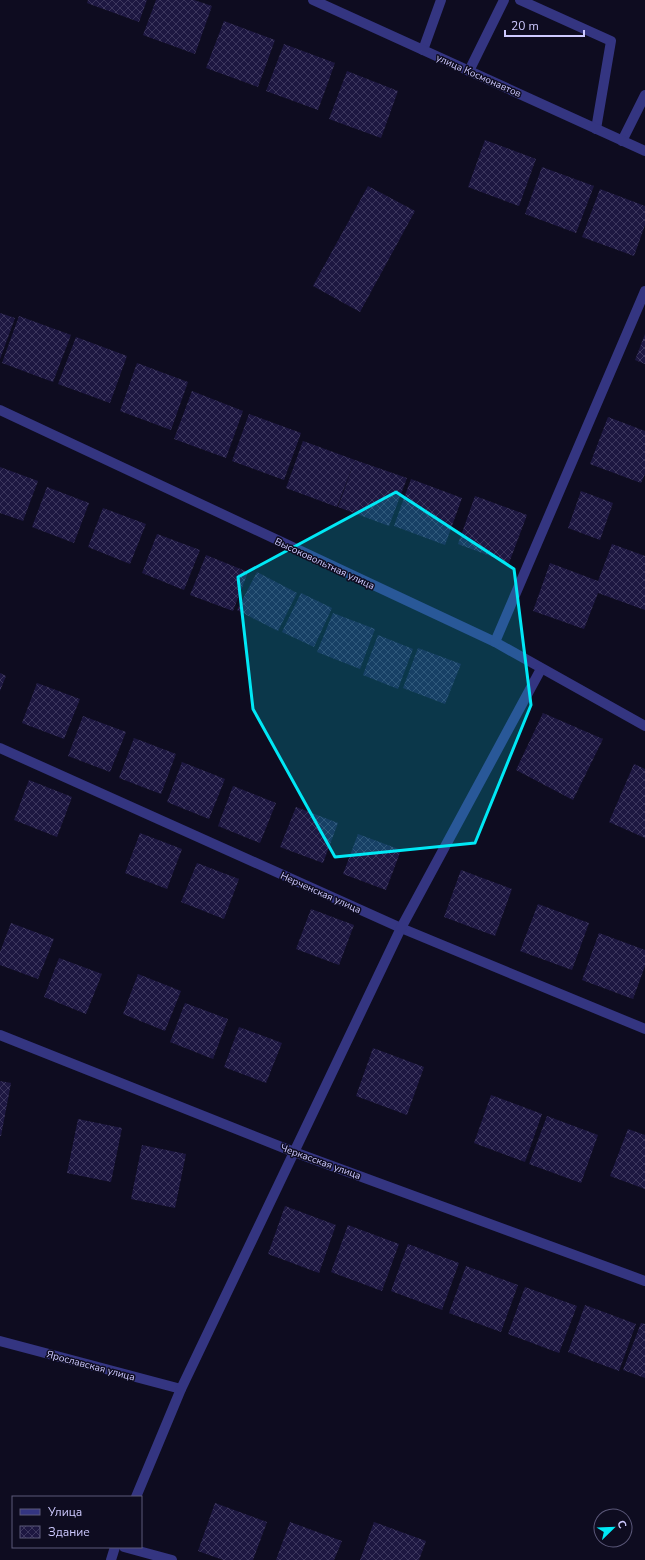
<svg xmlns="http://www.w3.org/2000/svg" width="645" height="1560" font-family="'Nunito Sans',sans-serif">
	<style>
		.building { fill: url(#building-cross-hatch) }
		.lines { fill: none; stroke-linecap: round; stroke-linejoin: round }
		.service { stroke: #343581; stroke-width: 10 }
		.minor { stroke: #343581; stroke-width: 10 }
		.tertiary { stroke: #343581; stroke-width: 10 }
		.marked { fill: #00e8f5; fill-opacity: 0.2; stroke: #00e8f5; stroke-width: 3; stroke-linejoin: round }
		.labels { text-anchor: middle; stroke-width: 3; stroke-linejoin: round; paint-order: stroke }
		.street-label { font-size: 10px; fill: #cecaff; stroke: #0e0c20 }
	</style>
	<defs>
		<pattern id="building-cross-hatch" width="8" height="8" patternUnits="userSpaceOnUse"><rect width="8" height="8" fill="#1d1741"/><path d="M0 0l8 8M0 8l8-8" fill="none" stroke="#3d375e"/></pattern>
	</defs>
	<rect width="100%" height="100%" fill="#0e0c20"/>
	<g class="building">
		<polygon points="88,0 147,0 139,22 87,3"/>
		<polygon points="156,0 194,0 212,6 195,54 143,35"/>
		<polygon points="224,21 275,40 258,87 206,68"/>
		<polygon points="284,44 335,63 318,110 266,91"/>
		<polygon points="347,71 398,91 381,138 329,119"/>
		<polygon points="485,140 536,159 519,206 468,187"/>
		<polygon points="542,167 594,186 576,233 525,214"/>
		<polygon points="368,186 415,211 360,312 313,286"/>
		<polygon points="600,189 645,206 645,225 634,256 582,237"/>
		<polygon points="0,313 15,318 0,359"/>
		<polygon points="19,316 71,335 53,382 2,363"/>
		<polygon points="645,334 645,364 635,360"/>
		<polygon points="76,337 127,356 110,403 58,384"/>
		<polygon points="137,363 188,382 171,430 120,411"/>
		<polygon points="192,391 243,411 226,458 174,439"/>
		<polygon points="249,414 301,433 284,480 232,461"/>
		<polygon points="608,417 645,431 645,474 641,483 590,464"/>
		<polygon points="303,441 355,460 337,507 286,488"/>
		<polygon points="355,460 407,478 389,526 338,507"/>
		<polygon points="0,467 38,481 23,521 0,513"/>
		<polygon points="411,479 462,498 445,545 394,526"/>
		<polygon points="47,487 89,503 74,543 32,527"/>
		<polygon points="581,491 613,503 600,540 568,528"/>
		<polygon points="475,496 527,515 509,563 458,544"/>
		<polygon points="103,508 146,524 130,564 88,547"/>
		<polygon points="157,534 200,550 184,590 142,573"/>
		<polygon points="612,544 645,556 645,610 598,593 584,629 533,611 550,563 598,581"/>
		<polygon points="206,555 248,572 233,611 190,595"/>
		<polygon points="257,572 297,593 278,631 237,610"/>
		<polygon points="301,593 332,608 314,647 282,632"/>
		<polygon points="333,613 375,629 360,669 317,652"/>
		<polygon points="378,635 413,649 398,689 363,675"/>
		<polygon points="418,648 461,664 445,704 403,688"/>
		<polygon points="0,673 6,676 0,691"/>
		<polygon points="37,683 80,699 64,739 22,723"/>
		<polygon points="543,713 603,739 573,800 516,770"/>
		<polygon points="83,716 126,732 110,772 68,756"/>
		<polygon points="134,738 176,754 161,794 119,778"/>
		<polygon points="182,762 225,779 209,819 167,802"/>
		<polygon points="634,764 645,769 645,838 609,822"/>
		<polygon points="29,780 72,797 57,837 14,820"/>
		<polygon points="233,786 276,803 260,843 218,826"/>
		<polygon points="296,807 338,823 323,863 280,847"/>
		<polygon points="140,833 182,849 167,889 125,873"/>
		<polygon points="358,834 401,850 386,890 343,874"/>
		<polygon points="197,863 239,879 224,919 181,902"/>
		<polygon points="461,870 512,889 495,936 444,917"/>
		<polygon points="538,904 589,923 572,970 520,951"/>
		<polygon points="311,909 354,925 339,965 296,949"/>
		<polygon points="11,923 54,939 38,979 0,965 0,952"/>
		<polygon points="599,933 645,950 645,966 633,999 582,980"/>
		<polygon points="59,958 102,974 86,1014 44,997"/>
		<polygon points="138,974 181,991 165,1031 123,1014"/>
		<polygon points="185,1003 228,1019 213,1059 170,1042"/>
		<polygon points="239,1027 282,1043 266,1083 224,1067"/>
		<polygon points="373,1048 424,1067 407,1115 356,1096"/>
		<polygon points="0,1081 11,1083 1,1136 0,1136"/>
		<polygon points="491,1095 542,1114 525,1162 474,1143"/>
		<polygon points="547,1116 598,1135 581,1183 529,1164"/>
		<polygon points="78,1119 122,1128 111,1182 67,1173"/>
		<polygon points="628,1129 645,1135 645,1189 610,1176"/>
		<polygon points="142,1145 186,1154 175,1208 131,1199"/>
		<polygon points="285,1206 336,1225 319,1273 268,1254"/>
		<polygon points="348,1225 399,1244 382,1291 331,1272"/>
		<polygon points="408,1244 459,1263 442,1310 391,1291"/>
		<polygon points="466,1266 518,1285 501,1332 449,1313"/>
		<polygon points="525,1287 577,1306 559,1353 508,1334"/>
		<polygon points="585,1305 636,1324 619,1371 568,1352"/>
		<polygon points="641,1323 645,1324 645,1378 623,1370"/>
		<polygon points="215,1503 267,1522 253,1560 223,1560 198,1551"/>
		<polygon points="290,1522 342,1541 334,1560 276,1560"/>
		<polygon points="374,1522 426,1541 419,1560 360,1560"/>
	</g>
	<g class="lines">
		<g class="service">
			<polyline points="520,0 611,41 596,129"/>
			<polyline points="423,50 441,0"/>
			<polyline points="469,71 504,0"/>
			<polyline points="622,141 645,95"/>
		</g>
		<g class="minor">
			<polyline points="0,410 495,642 645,726"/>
			<polyline points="495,642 645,291"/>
			<polyline points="0,748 401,928 645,1029"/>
			<polyline points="0,1035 294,1152 645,1281"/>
			<polyline points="0,1341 181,1389"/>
			<polyline points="136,1497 181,1389 401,928 541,669"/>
			<polyline points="124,1547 172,1560"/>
			<polyline points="111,1560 115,1547"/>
		</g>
		<polyline class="tertiary" points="313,0 645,151"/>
	</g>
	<path class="marked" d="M396,492L514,569L531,705L475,843L335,857L253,709L238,577Z"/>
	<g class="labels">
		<g class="street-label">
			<text transform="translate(479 75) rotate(24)" y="4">улица Космонавтов</text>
			<text transform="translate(325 563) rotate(25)" y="4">Высоковольтная улица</text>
			<text transform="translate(321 892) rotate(24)" y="4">Нерченская улица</text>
			<text transform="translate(321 1161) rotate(20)" y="4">Черкасская улица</text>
			<text transform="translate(91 1365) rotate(15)" y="4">Ярославская улица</text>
		</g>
	</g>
	<rect x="12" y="1496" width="130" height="52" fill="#0e0c20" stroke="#5b5879"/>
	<rect x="20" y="1509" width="20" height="6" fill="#343581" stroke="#5b5879"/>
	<text x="48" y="1516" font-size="12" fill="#cecaff">Улица</text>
	<rect x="20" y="1526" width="20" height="12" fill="url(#building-cross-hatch)" stroke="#5b5879"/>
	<text x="48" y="1536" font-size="12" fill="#cecaff">Здание</text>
	<g transform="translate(613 1528) rotate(67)"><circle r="19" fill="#0e0c20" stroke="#5b5879"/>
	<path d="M0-3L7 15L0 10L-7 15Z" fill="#00e8f5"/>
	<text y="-6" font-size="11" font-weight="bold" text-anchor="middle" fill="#cecaff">С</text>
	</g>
	<path d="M505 30v6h79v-6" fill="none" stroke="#cecaff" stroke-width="2"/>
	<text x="511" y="30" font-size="12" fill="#cecaff" stroke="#0e0c20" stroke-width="3" paint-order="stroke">20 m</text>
</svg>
